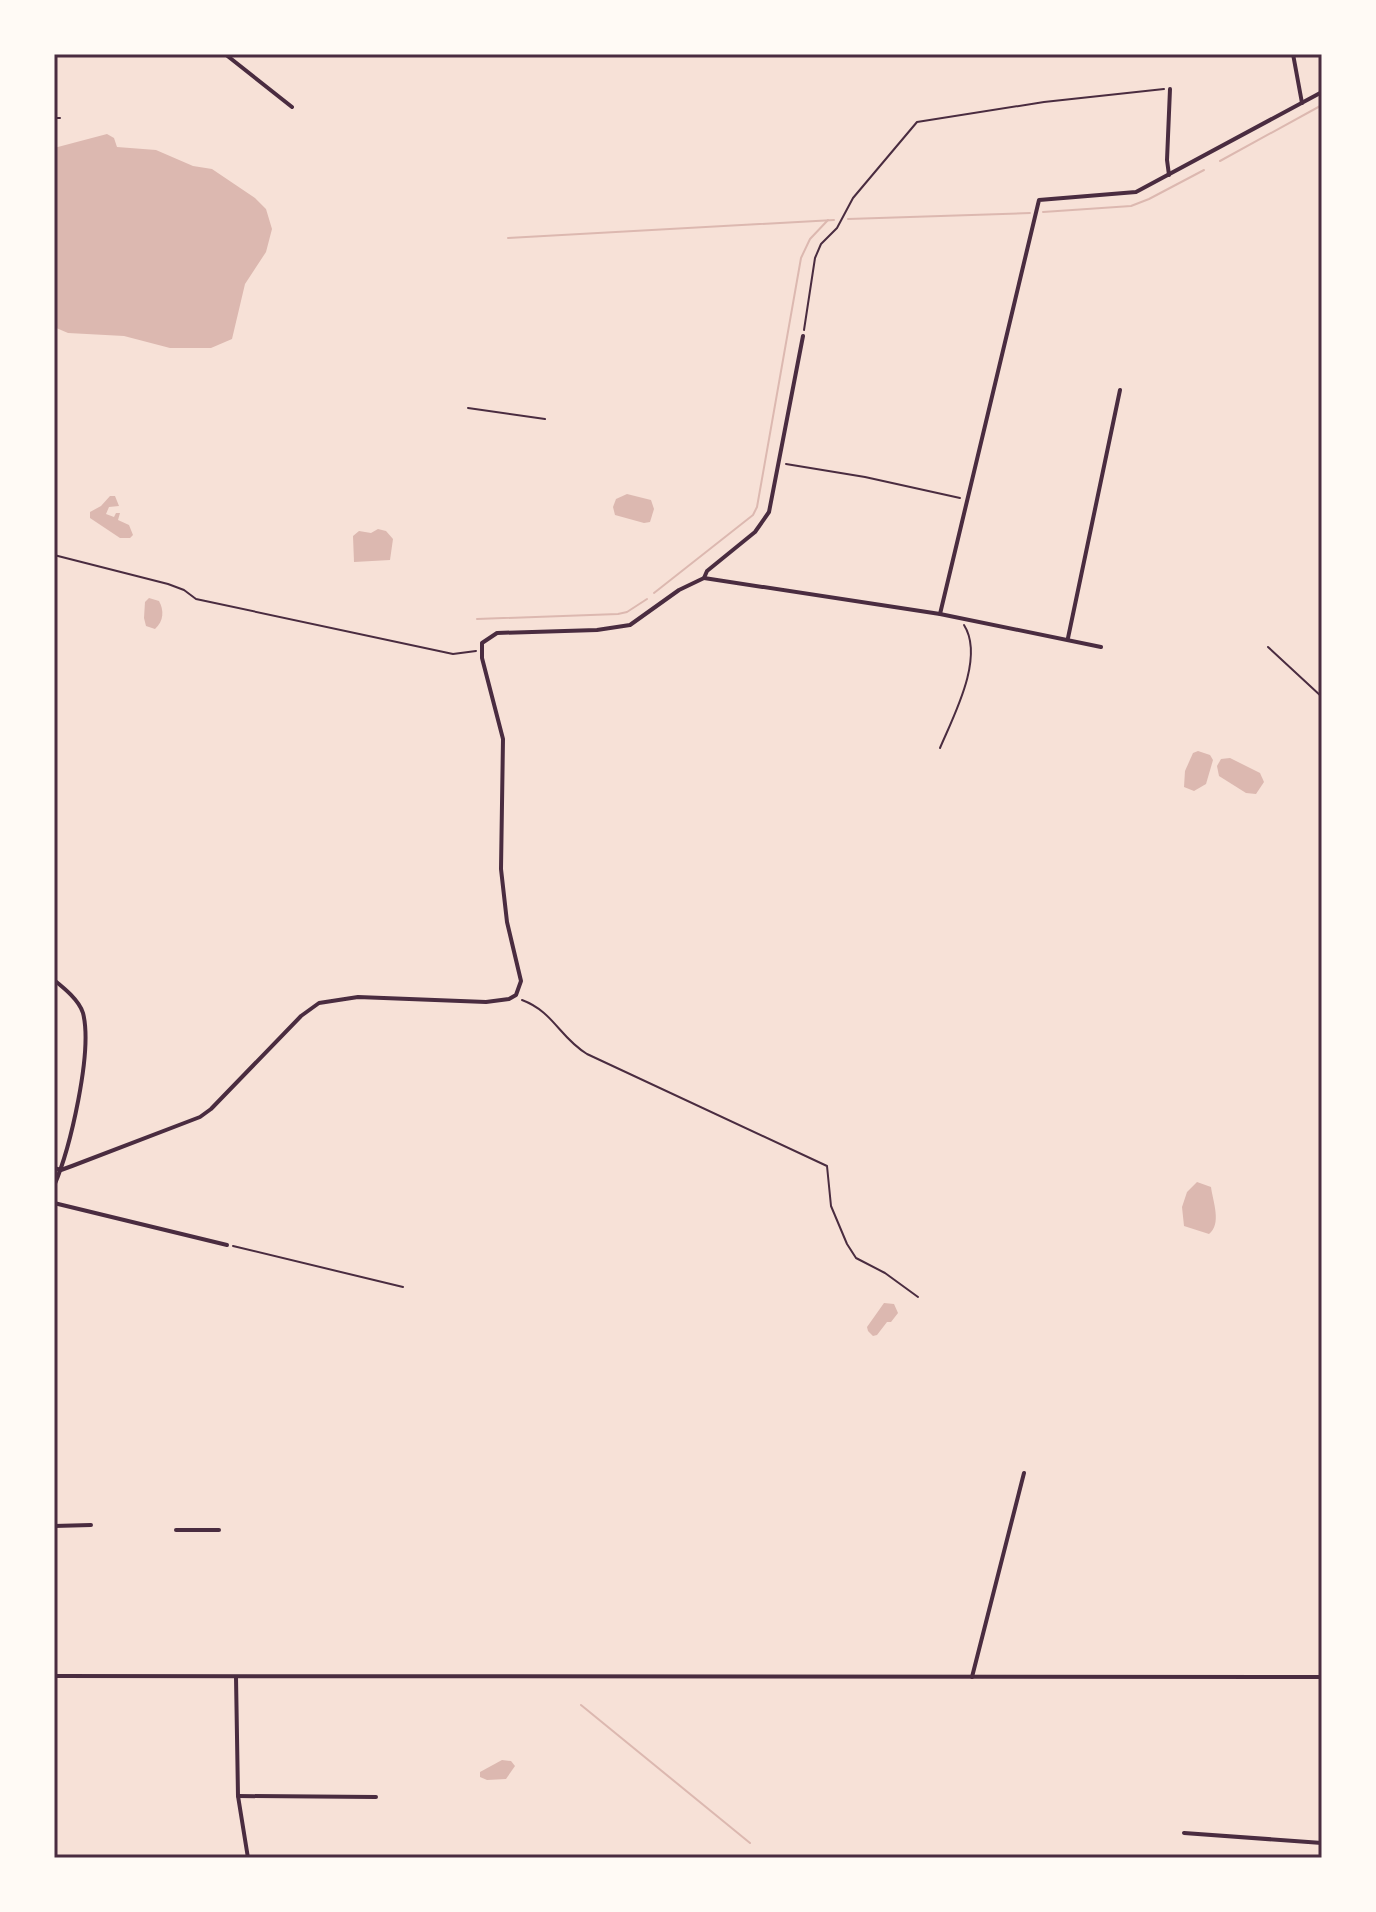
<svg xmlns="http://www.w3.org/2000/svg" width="1376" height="1912" font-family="Manrope,sans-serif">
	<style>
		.water { fill: #dcb8b0 }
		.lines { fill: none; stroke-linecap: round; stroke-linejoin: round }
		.stream { stroke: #dcb8b0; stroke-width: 2 }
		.path { stroke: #4a2c40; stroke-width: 2 }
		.minor { stroke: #4a2c40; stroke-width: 4 }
		.neatline { fill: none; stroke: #4a2c40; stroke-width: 3 }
	</style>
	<rect width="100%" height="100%" fill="#f7e1d7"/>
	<g class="water">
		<polygon points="107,134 114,138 117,147 156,150 193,166 212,169 255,198 266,209 272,229 266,252 245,284 232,339 211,348 170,348 124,336 68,333 54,327 54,148"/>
		<polygon points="627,494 651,500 654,509 650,522 644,523 615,515 613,507 616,499"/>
		<polygon points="110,496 115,496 119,506 109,507 106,514 114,517 116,513 120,513 118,520 129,525 133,535 130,538 120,538 90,518 90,512 101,506"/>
		<polygon points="378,529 386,531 393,539 390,560 354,562 353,536 359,531 371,533"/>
		<path d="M149,598L159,601C164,610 164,621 155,629L146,626L144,618L145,602Z"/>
		<polygon points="1198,751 1210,755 1213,760 1206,784 1194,791 1184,787 1185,771 1193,753"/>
		<polygon points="1230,758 1260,773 1264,782 1256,794 1246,793 1219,776 1217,766 1221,759"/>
		<path d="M1197,1182L1211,1187C1213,1202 1222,1224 1209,1234L1184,1226L1182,1207L1187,1192Z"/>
		<polygon points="884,1303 894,1304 898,1313 891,1322 887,1322 877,1335 873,1336 868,1331 867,1327"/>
		<polygon points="502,1760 511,1761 515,1766 506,1779 487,1780 480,1777 480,1772"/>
	</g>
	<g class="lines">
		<g class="stream">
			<polyline points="1220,161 1322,105"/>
			<polyline points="1043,212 1131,206 1149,199 1204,170"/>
			<polyline points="848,219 1030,213"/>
			<polyline points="508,238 834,220"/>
			<polyline points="654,593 753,515 757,507 801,258 810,239 828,220"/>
			<polyline points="477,619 618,614 627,612 647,599"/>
			<polyline points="581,1705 750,1843"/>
			<polyline points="764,1856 767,1858"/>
		</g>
		<g class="path">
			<polyline points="54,118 60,118"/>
			<polyline points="804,330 815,258 821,244 837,228 853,198 917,122 1044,102 1164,89"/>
			<polyline points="468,408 545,419"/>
			<polyline points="786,464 865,477 960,498"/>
			<polyline points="54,555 168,584 184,590 196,599 453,654 476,651"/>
			<polyline points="1268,647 1322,697"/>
			<path d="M940,748C953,717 985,658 964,625"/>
			<path d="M522,1000C554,1012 559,1037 587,1054L827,1166L831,1206L847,1244L856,1258L885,1273L918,1297"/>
			<polyline points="233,1246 403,1287"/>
		</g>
		<g class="minor">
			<polyline points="225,54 292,107"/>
			<polyline points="1293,54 1302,103"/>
			<polyline points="1169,175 1167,160 1170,89"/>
			<polyline points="704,578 940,614 1101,647"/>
			<polyline points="940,614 1039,200 1136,192 1322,92"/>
			<polyline points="1068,638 1120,390"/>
			<path d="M54,980C64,988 79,1000 83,1013C93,1052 70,1149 54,1186"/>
			<polyline points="54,1168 61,1170 72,1166 200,1117 211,1109 301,1016 319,1003 358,997 486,1002 509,999 516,995 521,981 507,922 501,869 503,739 482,658 482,643 497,633 597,630 630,625 679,590 704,578 707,571 755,532 769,512 803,336"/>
			<polyline points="54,1203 227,1245"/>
			<polyline points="54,1526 91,1525"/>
			<polyline points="176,1530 219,1530"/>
			<polyline points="54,1676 1322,1677"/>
			<polyline points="236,1677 238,1796 248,1858"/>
			<polyline points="972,1677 1024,1473"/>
			<polyline points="238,1796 376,1797"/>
			<polyline points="1184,1833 1322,1843"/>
		</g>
	</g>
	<rect width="1376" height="1912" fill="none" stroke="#fffaf5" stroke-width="112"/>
	<rect x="56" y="56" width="1264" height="1800" class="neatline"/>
</svg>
